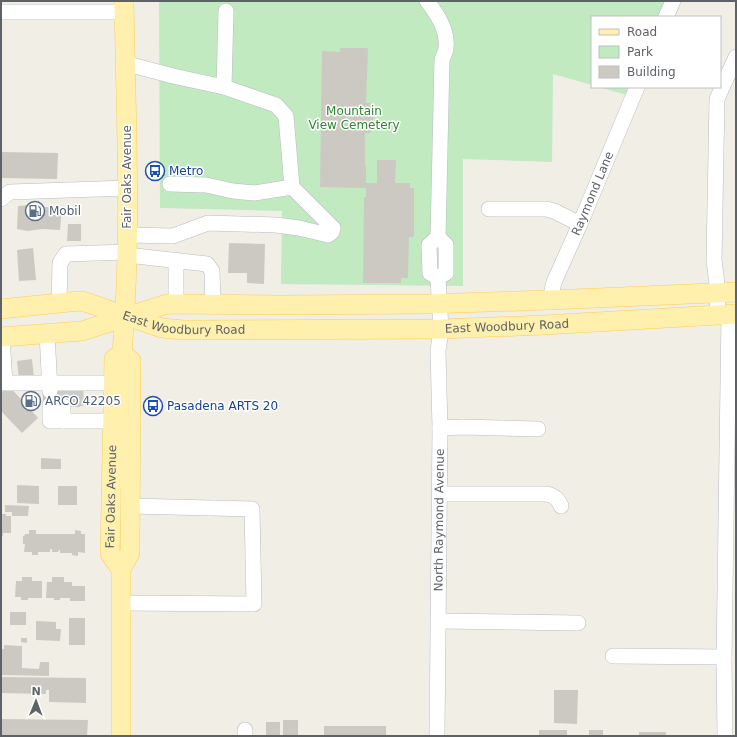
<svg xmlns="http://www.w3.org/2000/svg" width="737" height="737" font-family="'DejaVu Sans',sans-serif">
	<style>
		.green { fill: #c1eac1 }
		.building { fill: #ccc9c3 }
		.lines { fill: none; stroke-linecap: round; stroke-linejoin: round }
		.minor-tunnel { stroke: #cccbc6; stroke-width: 15; stroke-dasharray: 15 8; stroke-linecap: butt }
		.minor-casing { stroke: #b8bcc0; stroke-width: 16 }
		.major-casing { stroke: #fccc54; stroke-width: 20 }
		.minor { stroke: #fff; stroke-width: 15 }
		.major { stroke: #fff1ad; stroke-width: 19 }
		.labels { text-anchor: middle; stroke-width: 3; stroke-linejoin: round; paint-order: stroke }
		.park-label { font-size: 12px; fill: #2f8532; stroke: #fff }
		.transit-label { font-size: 12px; fill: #164399; stroke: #fff; text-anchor: start }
		.street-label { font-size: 12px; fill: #5d6268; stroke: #fff }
		.service-label { font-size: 12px; fill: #4e5e75; stroke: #fff; text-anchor: start }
	</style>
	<rect width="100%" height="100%" fill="#f1eee6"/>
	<g class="green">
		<polygon points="159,1 667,1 661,17 592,17 592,85 553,74 552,162 463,159 463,286 281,284 282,211 160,208"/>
		<polygon points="599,87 634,87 630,96"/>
	</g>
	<g class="building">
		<polygon points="340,48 368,48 366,103 371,103 373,108 373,128 370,133 365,133 365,165 366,167 366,183 377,183 377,160 396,160 395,183 410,183 410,188 414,188 414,237 409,237 408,278 401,278 401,283 363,283 364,197 366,197 366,188 320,187 322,51 340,52"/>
		<polygon points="1,152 58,153 57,179 1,178"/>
		<polygon points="29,205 40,207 62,207 60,230 42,229 28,231 17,229 18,206"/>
		<polygon points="68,224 81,224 81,241 67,241"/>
		<polygon points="229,243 265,244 264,284 247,283 247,273 228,273"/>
		<polygon points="33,248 36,280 19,281 17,250"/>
		<polygon points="32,359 34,378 19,379 17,361"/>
		<polygon points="9,386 38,418 22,433 1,411 1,393"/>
		<polygon points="43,391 80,392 80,407 43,406"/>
		<polygon points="41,458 61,459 61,469 41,469"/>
		<polygon points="17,485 39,486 39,504 17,503"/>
		<rect x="58" y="486" width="19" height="19"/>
		<polygon points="5,505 29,506 28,516 12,516 12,512 5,512"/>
		<polygon points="1,514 6,514 6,516 11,516 11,533 3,533 3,536 1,536"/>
		<polygon points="29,530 36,530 36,534 75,534 75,530 81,531 81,534 85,534 85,553 78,552 78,556 72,555 72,553 60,553 60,550 59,550 58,552 52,552 52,549 50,549 50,552 38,552 38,555 32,555 32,552 24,552 25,544 23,544 23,536 25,535 25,534 29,534"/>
		<polygon points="22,577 32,577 32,581 42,581 42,598 28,598 28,600 21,600 21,597 15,597 16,581 22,581"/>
		<polygon points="52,577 64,577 64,582 72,582 72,586 85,586 85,601 70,601 70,598 60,598 60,600 54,600 54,598 46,598 47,582 52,582"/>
		<rect x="10" y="612" width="16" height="13"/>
		<rect x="69" y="618" width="16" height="27"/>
		<polygon points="36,621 56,622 56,629 61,629 60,641 36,640"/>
		<polygon points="21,638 27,638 27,643 21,642"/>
		<polygon points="4,645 22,646 22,668 39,669 40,662 49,662 49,676 1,675 1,649 4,649"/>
		<polygon points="1,677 86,678 86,703 49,702 49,690 46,690 46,694 1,693"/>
		<polygon points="554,690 578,690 577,724 554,723"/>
		<polygon points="1,719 88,720 87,736 1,736"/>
		<rect x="283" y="720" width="15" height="16"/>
		<rect x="266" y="722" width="14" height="14"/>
		<rect x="324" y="726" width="62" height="10"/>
		<rect x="539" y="730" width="28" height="6"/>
		<rect x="589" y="730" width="14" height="6"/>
		<rect x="639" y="732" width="27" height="4"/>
	</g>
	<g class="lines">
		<g class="minor-tunnel">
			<polyline points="63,406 63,391"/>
			<polyline points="76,406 76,391"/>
		</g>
		<defs>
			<g id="minor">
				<path d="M427,1C437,14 448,30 446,48C446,52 443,56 442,60L438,237L429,245L430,273L438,278"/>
				<polyline points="1,12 124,12"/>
				<polyline points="666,17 673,1"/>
				<polyline points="124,63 173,76 224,87 276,105 286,116 292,187 333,228 332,232 328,235 299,228 276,225 208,223 173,236 127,235"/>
				<polyline points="224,87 226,11"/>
				<polyline points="170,184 206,185 233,191 254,193 292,187"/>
				<polyline points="1,199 10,192 127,188"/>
				<polyline points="489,209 546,209 554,211 580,224"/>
				<polyline points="438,237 446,245 446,273 438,278"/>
				<polyline points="127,255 207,264 212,271 213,305"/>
				<polyline points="176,260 176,304"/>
				<path id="s1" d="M550,300L554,282L580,224L637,87"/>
				<polyline points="59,303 60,263 66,254 127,252"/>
				<polyline points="717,315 718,292 714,260 717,99 736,57"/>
				<polyline points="47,333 50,391"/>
				<polyline points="2,337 5,383 114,383"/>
				<polyline points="50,405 50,421 112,421"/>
				<polyline points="63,421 63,406"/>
				<polyline points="440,428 463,427 538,429"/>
				<path d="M440,494H547C555,496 558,499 561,506"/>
				<polyline points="121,603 254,604 252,509 131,506"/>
				<polyline points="439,621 578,623"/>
				<polyline points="613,656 724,657"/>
				<polyline points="245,736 245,730"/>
				<path id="s2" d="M437,736L440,428L438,351L441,329L438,278"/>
				<polyline points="725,736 724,660 729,314"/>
			</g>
			<g id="major">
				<path id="s3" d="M1,309L69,302L82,301L162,328L183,330L441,329L544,325L736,314"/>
				<polyline points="1,337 82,331 167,304 281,305 428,304 550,300 736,292"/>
				<path id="s4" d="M121,569L110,554L114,359L122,353C132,236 126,118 124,1"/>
				<polyline points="121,736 121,569 130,553 131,361 122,353"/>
			</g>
		</defs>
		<use href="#minor" class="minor-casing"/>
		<use href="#major" class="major-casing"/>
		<use href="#minor" class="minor"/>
		<use href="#major" class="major"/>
	</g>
	<defs>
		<symbol id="bus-ring" viewBox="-11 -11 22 22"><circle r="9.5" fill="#fff" stroke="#1a4fb4" stroke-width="1.5"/><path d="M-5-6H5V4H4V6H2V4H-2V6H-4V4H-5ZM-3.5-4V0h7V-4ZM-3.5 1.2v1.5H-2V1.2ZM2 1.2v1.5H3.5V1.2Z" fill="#1a4fb4"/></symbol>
		<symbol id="fuel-ring" viewBox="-11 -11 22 22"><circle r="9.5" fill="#fff" stroke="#5c6f8a" stroke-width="1.5"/><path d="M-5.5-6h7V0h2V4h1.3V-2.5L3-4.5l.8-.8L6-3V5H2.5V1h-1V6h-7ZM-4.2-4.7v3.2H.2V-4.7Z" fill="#5c6f8a"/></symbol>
	</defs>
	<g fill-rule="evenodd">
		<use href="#bus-ring" x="144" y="160" width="22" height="22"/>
		<use href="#fuel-ring" x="24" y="200" width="22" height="22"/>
		<use href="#fuel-ring" x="20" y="390" width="22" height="22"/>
		<use href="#bus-ring" x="142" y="395" width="22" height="22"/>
	</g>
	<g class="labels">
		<g class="park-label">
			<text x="354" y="115">Mountain<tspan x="354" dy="14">View Cemetery</tspan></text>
		</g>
		<g class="transit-label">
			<text x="169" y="175">Metro</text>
			<text x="167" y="410">Pasadena ARTS 20</text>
		</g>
		<g class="street-label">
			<text transform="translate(127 177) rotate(-90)" y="4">Fair Oaks Avenue</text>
			<text dy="4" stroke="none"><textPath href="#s1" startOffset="115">Raymond Lane</textPath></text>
			<text dy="4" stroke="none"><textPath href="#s3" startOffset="187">East Woodbury Road</textPath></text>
			<text dy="4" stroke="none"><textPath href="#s3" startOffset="511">East Woodbury Road</textPath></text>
			<text dy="4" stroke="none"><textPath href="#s4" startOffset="76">Fair Oaks Avenue</textPath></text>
			<text dy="4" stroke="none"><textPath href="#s2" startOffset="216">North Raymond Avenue</textPath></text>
		</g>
		<g class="service-label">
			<text x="49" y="215">Mobil</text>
			<text x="45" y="405">ARCO 42205</text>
		</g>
	</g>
	<rect width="737" height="737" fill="none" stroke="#5d6268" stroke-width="4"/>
	<rect x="591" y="16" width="130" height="72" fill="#ffffff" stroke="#bec0c3"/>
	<rect x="599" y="29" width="20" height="6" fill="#fff1ad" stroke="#bec0c3"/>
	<text x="627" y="36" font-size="12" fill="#5d6268">Road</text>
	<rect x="599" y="46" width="20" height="12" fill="#c1eac1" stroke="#bec0c3"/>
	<text x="627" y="56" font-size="12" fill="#5d6268">Park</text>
	<rect x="599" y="66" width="20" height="12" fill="#ccc9c3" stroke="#bec0c3"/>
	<text x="627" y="76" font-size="12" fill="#5d6268">Building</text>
	<g transform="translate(36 701) rotate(1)" stroke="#ffffff" stroke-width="3" paint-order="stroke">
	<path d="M0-3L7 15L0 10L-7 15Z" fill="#5d6268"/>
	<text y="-6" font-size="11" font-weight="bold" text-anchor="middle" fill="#5d6268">N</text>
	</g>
</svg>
